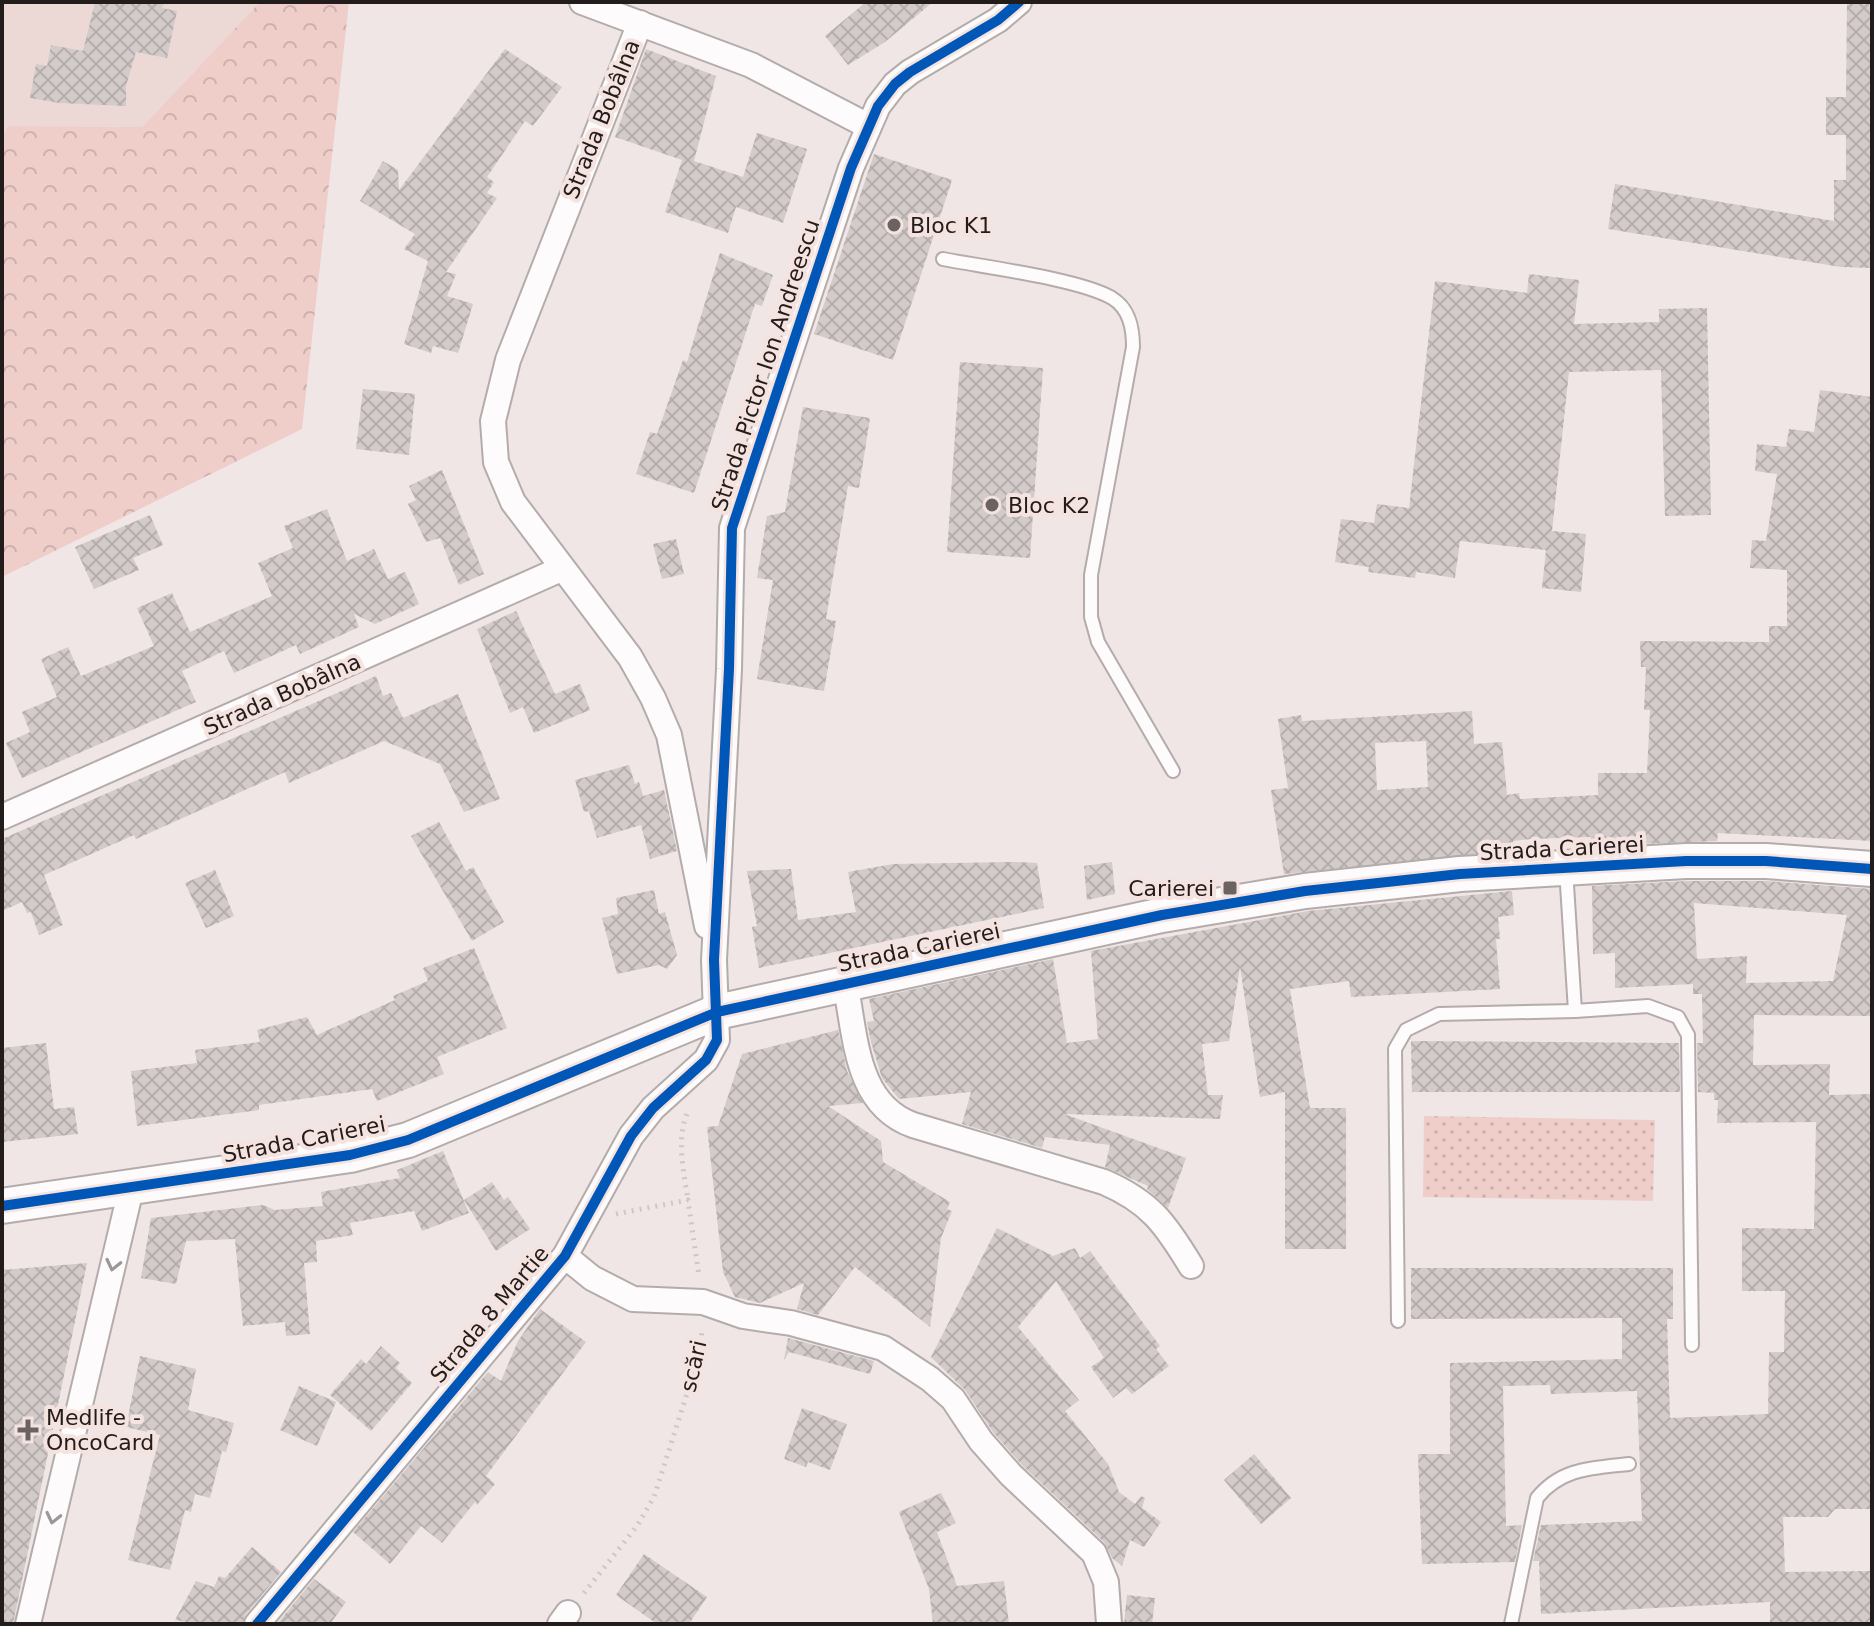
<svg xmlns="http://www.w3.org/2000/svg" width="1874" height="1626" font-family="'DejaVu Sans',sans-serif">
	<style>
		.built { fill: #ecd9d6 }
		.grass { fill: url(#grass-dots) }
		.forest { fill: url(#forest-crowns) }
		.building { fill: url(#building-cross-hatch); fill-rule: evenodd }
		.lines { fill: none; stroke-linecap: round; stroke-linejoin: round }
		.lane-casing { stroke: #b4acab; stroke-width: 16 }
		.street-casing { stroke: #b4acab; stroke-width: 28 }
		.secondary-casing { stroke: #b4acab; stroke-width: 38 }
		.path { stroke: #cbc8c8; stroke-width: 5; stroke-dasharray: 2 6; stroke-linecap: butt }
		.lane { stroke: #fdfbfb; stroke-width: 12 }
		.street { stroke: #fdfbfb; stroke-width: 24 }
		.secondary { stroke: #fdfbfb; stroke-width: 34 }
		.cycleway-casing { stroke: #f5e3e0; stroke-width: 15 }
		.cycleway { stroke: #0057b8; stroke-width: 10 }
		.oneway { stroke: #9a9796 }
		.poi-dot { fill: #6a6362; stroke: #f5e3e0; stroke-width: 3 }
		.labels { text-anchor: middle; stroke-width: 8; stroke-linejoin: round; paint-order: stroke }
		.street-label { font-size: 22px; fill: #221c1b; stroke: #f5e3e0 }
		.poi-label { font-size: 22px; fill: #221c1b; stroke: #f5e3e0; text-anchor: start }
	</style>
	<defs>
		<pattern id="grass-dots" width="8" height="8" patternUnits="userSpaceOnUse" patternTransform="scale(2)"><rect width="8" height="8" fill="#efcec9"/><path d="M2 2h.1M6 6h.1" fill="none" stroke="#cdb0ac" stroke-width="1.8" stroke-linecap="round"/></pattern>
		<pattern id="forest-crowns" width="20" height="18" patternUnits="userSpaceOnUse" patternTransform="scale(2)"><rect width="20" height="18" fill="#efcec9"/><path d="M2 6a3 3 0 1 1 6 0M12 15a3 3 0 1 1 6 0" fill="none" stroke="#cdb0ac"/></pattern>
		<pattern id="building-cross-hatch" width="8" height="8" patternUnits="userSpaceOnUse" patternTransform="scale(2)"><rect width="8" height="8" fill="#d3cbca"/><path d="M0 0l8 8M0 8l8-8" fill="none" stroke="#b5aead"/></pattern>
	</defs>
	<rect width="100%" height="100%" fill="#f0e6e5"/>
	<polygon class="built" points="2,2 260,2 142,127 9,126 2,136"/>
	<polygon class="grass" points="1424,1116 1655,1120 1653,1201 1423,1197"/>
	<polygon class="forest" points="260,2 349,2 302,429 2,577 2,136 9,126 142,127"/>
	<g class="building">
		<polygon points="95,2 164,2 162,8 177,11 167,58 136,52 126,86 126,106 59,103 30,98 36,64 47,66 51,45 83,51"/>
		<polygon points="866,2 933,2 885,42 848,65 825,36"/>
		<polygon points="1847,2 1872,2 1872,268 1841,267 1608,229 1615,184 1834,221 1834,180 1846,180 1846,135 1826,135 1826,97 1846,97"/>
		<polygon points="505,49 562,87 533,126 525,121 487,177 494,182 487,193 497,198 446,272 456,274 447,296 473,304 458,353 433,346 431,353 404,344 428,261 404,249 415,234 360,201 383,161 398,170 399,190"/>
		<polygon points="646,49 716,76 694,161 743,177 757,133 807,149 783,223 736,207 728,233 665,212 682,160 615,137"/>
		<polygon points="874,154 952,180 893,360 814,334"/>
		<polygon points="720,253 773,275 762,306 755,304 694,493 636,474 650,432 657,434 683,360 687,362"/>
		<polygon points="1529,274 1579,280 1574,324 1659,322 1659,309 1707,308 1711,515 1665,516 1661,370 1569,372 1552,531 1586,534 1581,592 1542,588 1546,550 1460,541 1455,578 1416,572 1415,578 1368,572 1369,567 1335,562 1341,519 1374,523 1377,504 1409,508 1435,281 1527,293"/>
		<polygon points="960,362 1043,368 1030,558 947,552"/>
		<polygon points="363,389 415,394 409,455 356,449"/>
		<path d="M1820,390L1872,397V841L1718,833L1717,841L1591,846V837L1531,839L1513,841L1512,851L1284,874L1271,790L1288,788L1278,719L1301,715L1302,721L1472,711L1474,744L1502,742L1507,795L1519,793L1520,799L1598,795V773H1647L1650,710H1644L1646,667H1641L1640,641L1769,642V626H1787V570L1750,568L1752,540L1766,541L1777,474L1755,471L1757,444L1786,447L1789,429L1814,432ZM1426,741L1428,787L1377,790L1375,743Z"/>
		<polygon points="803,407 870,418 859,488 848,486 826,619 836,621 824,691 757,679 773,580 757,578 767,516 785,512"/>
		<polygon points="442,470 484,574 459,585 440,538 426,542 408,504 416,500 409,486"/>
		<polygon points="327,509 347,561 374,549 388,579 405,572 419,604 375,624 354,614 359,627 300,654 296,645 234,673 224,651 182,671 196,702 22,778 6,743 30,732 22,712 57,697 41,659 68,647 81,676 154,646 137,608 172,593 190,632 272,596 258,563 293,548 284,526"/>
		<polygon points="150,515 163,545 133,558 139,570 94,589 75,547"/>
		<polygon points="676,539 684,574 662,579 653,544"/>
		<polygon points="516,611 555,694 580,684 590,710 534,733 523,707 510,713 477,629"/>
		<polygon points="376,676 383,696 391,693 403,718 458,694 500,799 464,812 440,764 384,741 289,783 285,772 136,839 134,835 44,875 63,925 39,935 31,912 27,913 22,902 2,911 2,839"/>
		<polygon points="629,765 635,784 639,782 643,796 664,790 677,851 650,859 641,825 597,838 589,811 584,812 575,780"/>
		<polygon points="439,822 466,871 473,867 504,922 472,941 411,836"/>
		<polygon points="1014,862 1037,863 1044,908 759,968 752,927 757,926 747,871 791,869 798,920 856,912 848,872 893,864"/>
		<polygon points="1112,862 1115,894 1087,900 1084,866"/>
		<polygon points="215,870 234,916 206,928 185,883"/>
		<path d="M1687,881H1765L1872,889V1016L1754,1015L1753,1065L1830,1064L1829,1095L1872,1094V1509H1835L1828,1517H1783L1785,1572L1872,1571V1624H1770V1602L1541,1614L1539,1561H1533L1541,1525L1642,1521L1637,1391L1551,1394L1550,1385L1503,1386L1506,1526L1522,1525L1515,1562L1422,1564L1418,1454H1450V1363L1622,1359V1318L1411,1319V1268H1673V1319H1667L1670,1418L1768,1414L1769,1352H1784L1785,1291H1742V1228L1814,1229L1816,1122L1717,1123L1718,1100H1714V1093L1698,1092L1697,1043H1703L1702,994H1693V984L1615,988V953L1593,954L1592,886ZM1694,903L1847,915L1833,981L1746,983L1747,956L1697,959Z"/>
		<polygon points="654,890 659,914 665,912 677,955 667,969 659,965 617,974 602,918 618,914 616,898"/>
		<polygon points="1512,891 1514,915 1498,917 1500,939 1496,939 1500,989 1351,997 1349,981 1290,989 1310,1108 1346,1108 1346,1249 1285,1249 1285,1092 1260,1097 1240,967 1229,1041 1202,1044 1208,1095 1223,1095 1220,1119 1064,1114 1186,1158 1168,1208 1147,1189 1148,1186 1105,1167 1110,1145 1045,1137 1042,1148 962,1124 971,1092 899,1099 882,1078 871,1042 867,1022 874,1021 869,999 1053,959 1067,1043 1098,1039 1091,951 1308,911"/>
		<polygon points="474,948 507,1028 437,1057 444,1074 377,1101 372,1089 259,1105 259,1110 137,1126 131,1071 197,1063 195,1050 260,1042 257,1030 307,1017 317,1035 395,1000 393,996 428,981 423,968"/>
		<polygon points="838,1030 847,1071 863,1103 828,1106 881,1141 883,1162 950,1202 947,1209 952,1211 941,1238 930,1327 855,1267 818,1315 797,1309 804,1283 760,1303 735,1297 723,1272 707,1127 718,1126 742,1054"/>
		<polygon points="1411,1041 1679,1043 1680,1092 1412,1092"/>
		<polygon points="46,1043 54,1109 74,1107 78,1134 2,1142 2,1048"/>
		<polygon points="443,1151 469,1213 422,1231 414,1211 350,1223 353,1235 316,1241 317,1262 304,1263 310,1334 286,1336 285,1322 243,1326 235,1239 186,1241 176,1284 141,1278 151,1218 263,1205 275,1210 323,1206 321,1192 400,1178 397,1170"/>
		<polygon points="492,1182 504,1200 508,1197 530,1229 496,1251 464,1200"/>
		<polygon points="997,1228 1053,1256 1075,1248 1080,1258 1090,1251 1160,1346 1156,1349 1169,1366 1132,1394 1126,1388 1113,1398 1091,1367 1104,1358 1056,1281 1018,1327 1079,1400 1065,1411 1108,1464 1119,1492 1135,1504 1141,1496 1145,1498 1142,1508 1161,1522 1144,1547 1130,1540 1122,1566 1112,1558 1104,1542 1022,1465 993,1432 965,1390 931,1357"/>
		<polygon points="87,1263 13,1624 2,1624 2,1270"/>
		<polygon points="540,1309 586,1342 486,1476 495,1484 477,1505 475,1502 442,1543 421,1526 390,1564 353,1532 488,1372 501,1381 518,1341"/>
		<polygon points="788,1338 874,1361 870,1374 789,1352 784,1360"/>
		<polygon points="381,1346 400,1363 396,1368 412,1383 371,1431 330,1395 361,1359 366,1364"/>
		<polygon points="140,1356 196,1369 188,1410 234,1423 226,1452 222,1451 210,1498 195,1494 191,1512 185,1510 170,1570 128,1560 160,1435 126,1427"/>
		<polygon points="299,1386 336,1402 317,1446 280,1430"/>
		<polygon points="802,1408 847,1424 830,1470 808,1462 806,1467 784,1459"/>
		<polygon points="1254,1454 1291,1498 1261,1524 1224,1480"/>
		<polygon points="941,1493 956,1523 937,1532 957,1586 1004,1581 1009,1624 933,1624 929,1589 899,1512"/>
		<polygon points="252,1547 281,1572 246,1614 242,1624 198,1624 175,1620 196,1581 214,1587 219,1576 225,1578"/>
		<polygon points="644,1554 707,1597 689,1624 657,1624 616,1595"/>
		<polygon points="314,1579 346,1602 330,1624 277,1624"/>
		<polygon points="1127,1595 1155,1598 1152,1624 1124,1624"/>
	</g>
	<g class="lines">
		<defs>
			<g id="lane">
				<path d="M943,259C984,267 1079,279 1112,298C1130,309 1133,329 1133,347L1091,575V617L1098,642L1173,771"/>
				<polyline points="1566,869 1575,1011 1648,1006 1678,1017 1688,1035 1692,1345"/>
				<polyline points="1398,1321 1395,1049 1406,1030 1439,1014 1575,1011"/>
				<path d="M1511,1624L1537,1498C1561,1468 1592,1468 1629,1464"/>
			</g>
			<g id="street">
				<polyline points="582,2 751,65 868,126"/>
				<polyline points="640,23 508,360 493,421 496,462 513,502 630,657 653,698 669,735 707,926"/>
				<polyline points="2,817 561,569"/>
				<path d="M845,983C856,1036 855,1104 913,1125L1104,1182C1150,1202 1165,1223 1191,1266"/>
				<polyline points="565,1256 592,1278 633,1299 703,1302 743,1316 791,1323 883,1348 930,1379 953,1399 981,1441 1011,1475 1094,1553 1106,1582 1109,1624"/>
				<polyline points="28,1624 131,1189"/>
				<polyline points="257,1624 565,1256 631,1136 653,1108 706,1060 717,1040 714,960 729,669 732,528 851,168 878,106 895,84 910,72 998,20 1019,2"/>
				<polyline points="560,1624 568,1613"/>
			</g>
			<polyline id="secondary" points="2,1206 350,1155 408,1140 717,1012 1162,915 1305,891 1460,874 1686,861 1766,861 1872,869"/>
		</defs>
		<use href="#lane" class="lane-casing"/>
		<use href="#street" class="street-casing"/>
		<use href="#secondary" class="secondary-casing"/>
		<g class="path">
			<path d="M687,1114C676,1140 684,1173 688,1200"/>
			<polyline points="616,1214 688,1200 699,1276"/>
			<polyline points="584,1593 637,1526 654,1497 700,1353 702,1330"/>
		</g>
		<use href="#lane" class="lane"/>
		<use href="#street" class="street"/>
		<use href="#secondary" class="secondary"/>
		<defs>
			<g id="cycleway">
				<polyline points="2,1206 350,1155 408,1140 717,1012 1162,915 1305,891 1460,874 1686,861 1766,861 1872,869"/>
				<polyline points="257,1624 565,1256 631,1136 653,1108 706,1060 717,1040 714,960 729,669 732,528 851,168 878,106 895,84 910,72 998,20 1019,2"/>
			</g>
		</defs>
		<use href="#cycleway" class="cycleway-casing"/>
		<use href="#cycleway" class="cycleway"/>
	</g>
	<defs><path id="oneway-chevron" d="M-2-3.5L2.5 0L-2 3.5" fill="none" stroke-width="1.6" stroke-linecap="round" stroke-linejoin="round" transform="scale(2)"/></defs>
	<g class="oneway">
		<use href="#oneway-chevron" transform="translate(113 1265) rotate(103)"/>
		<use href="#oneway-chevron" transform="translate(53 1518) rotate(103)"/>
	</g>
	<g class="poi-dot">
		<circle cx="894" cy="225" r="8"/>
		<circle cx="992" cy="505" r="8"/>
		<rect x="1222" y="880" width="16" height="16" rx="4"/>
		<path d="M24 1418h8v8h8v8h-8v8h-8v-8h-8v-8h8z"/>
	</g>
	<g class="labels">
		<g class="street-label">
			<text transform="translate(601 119) rotate(-68)" y="8">Strada Bobâlna</text>
			<text transform="translate(765 365) rotate(-72)" y="8">Strada Pictor Ion Andreescu</text>
			<text transform="translate(282 694) rotate(-24)" y="8">Strada Bobâlna</text>
			<text transform="translate(1562 848) rotate(-3)" y="8">Strada Carierei</text>
			<text transform="translate(919 947) rotate(-12)" y="8">Strada Carierei</text>
			<text transform="translate(304 1139) rotate(-11)" y="8">Strada Carierei</text>
			<text transform="translate(489 1314) rotate(-50)" y="8">Strada 8 Martie</text>
			<text transform="translate(693 1366) rotate(-77)" y="8">scări</text>
		</g>
		<g class="poi-label">
			<text x="910" y="233">Bloc K1</text>
			<text x="1008" y="513">Bloc K2</text>
			<text x="1214" y="896" text-anchor="end">Carierei</text>
			<text x="46" y="1425">Medlife -<tspan x="46" dy="25">OncoCard</tspan></text>
		</g>
	</g>
	<rect width="1874" height="1626" fill="none" stroke="#221c1b" stroke-width="8"/>
</svg>
